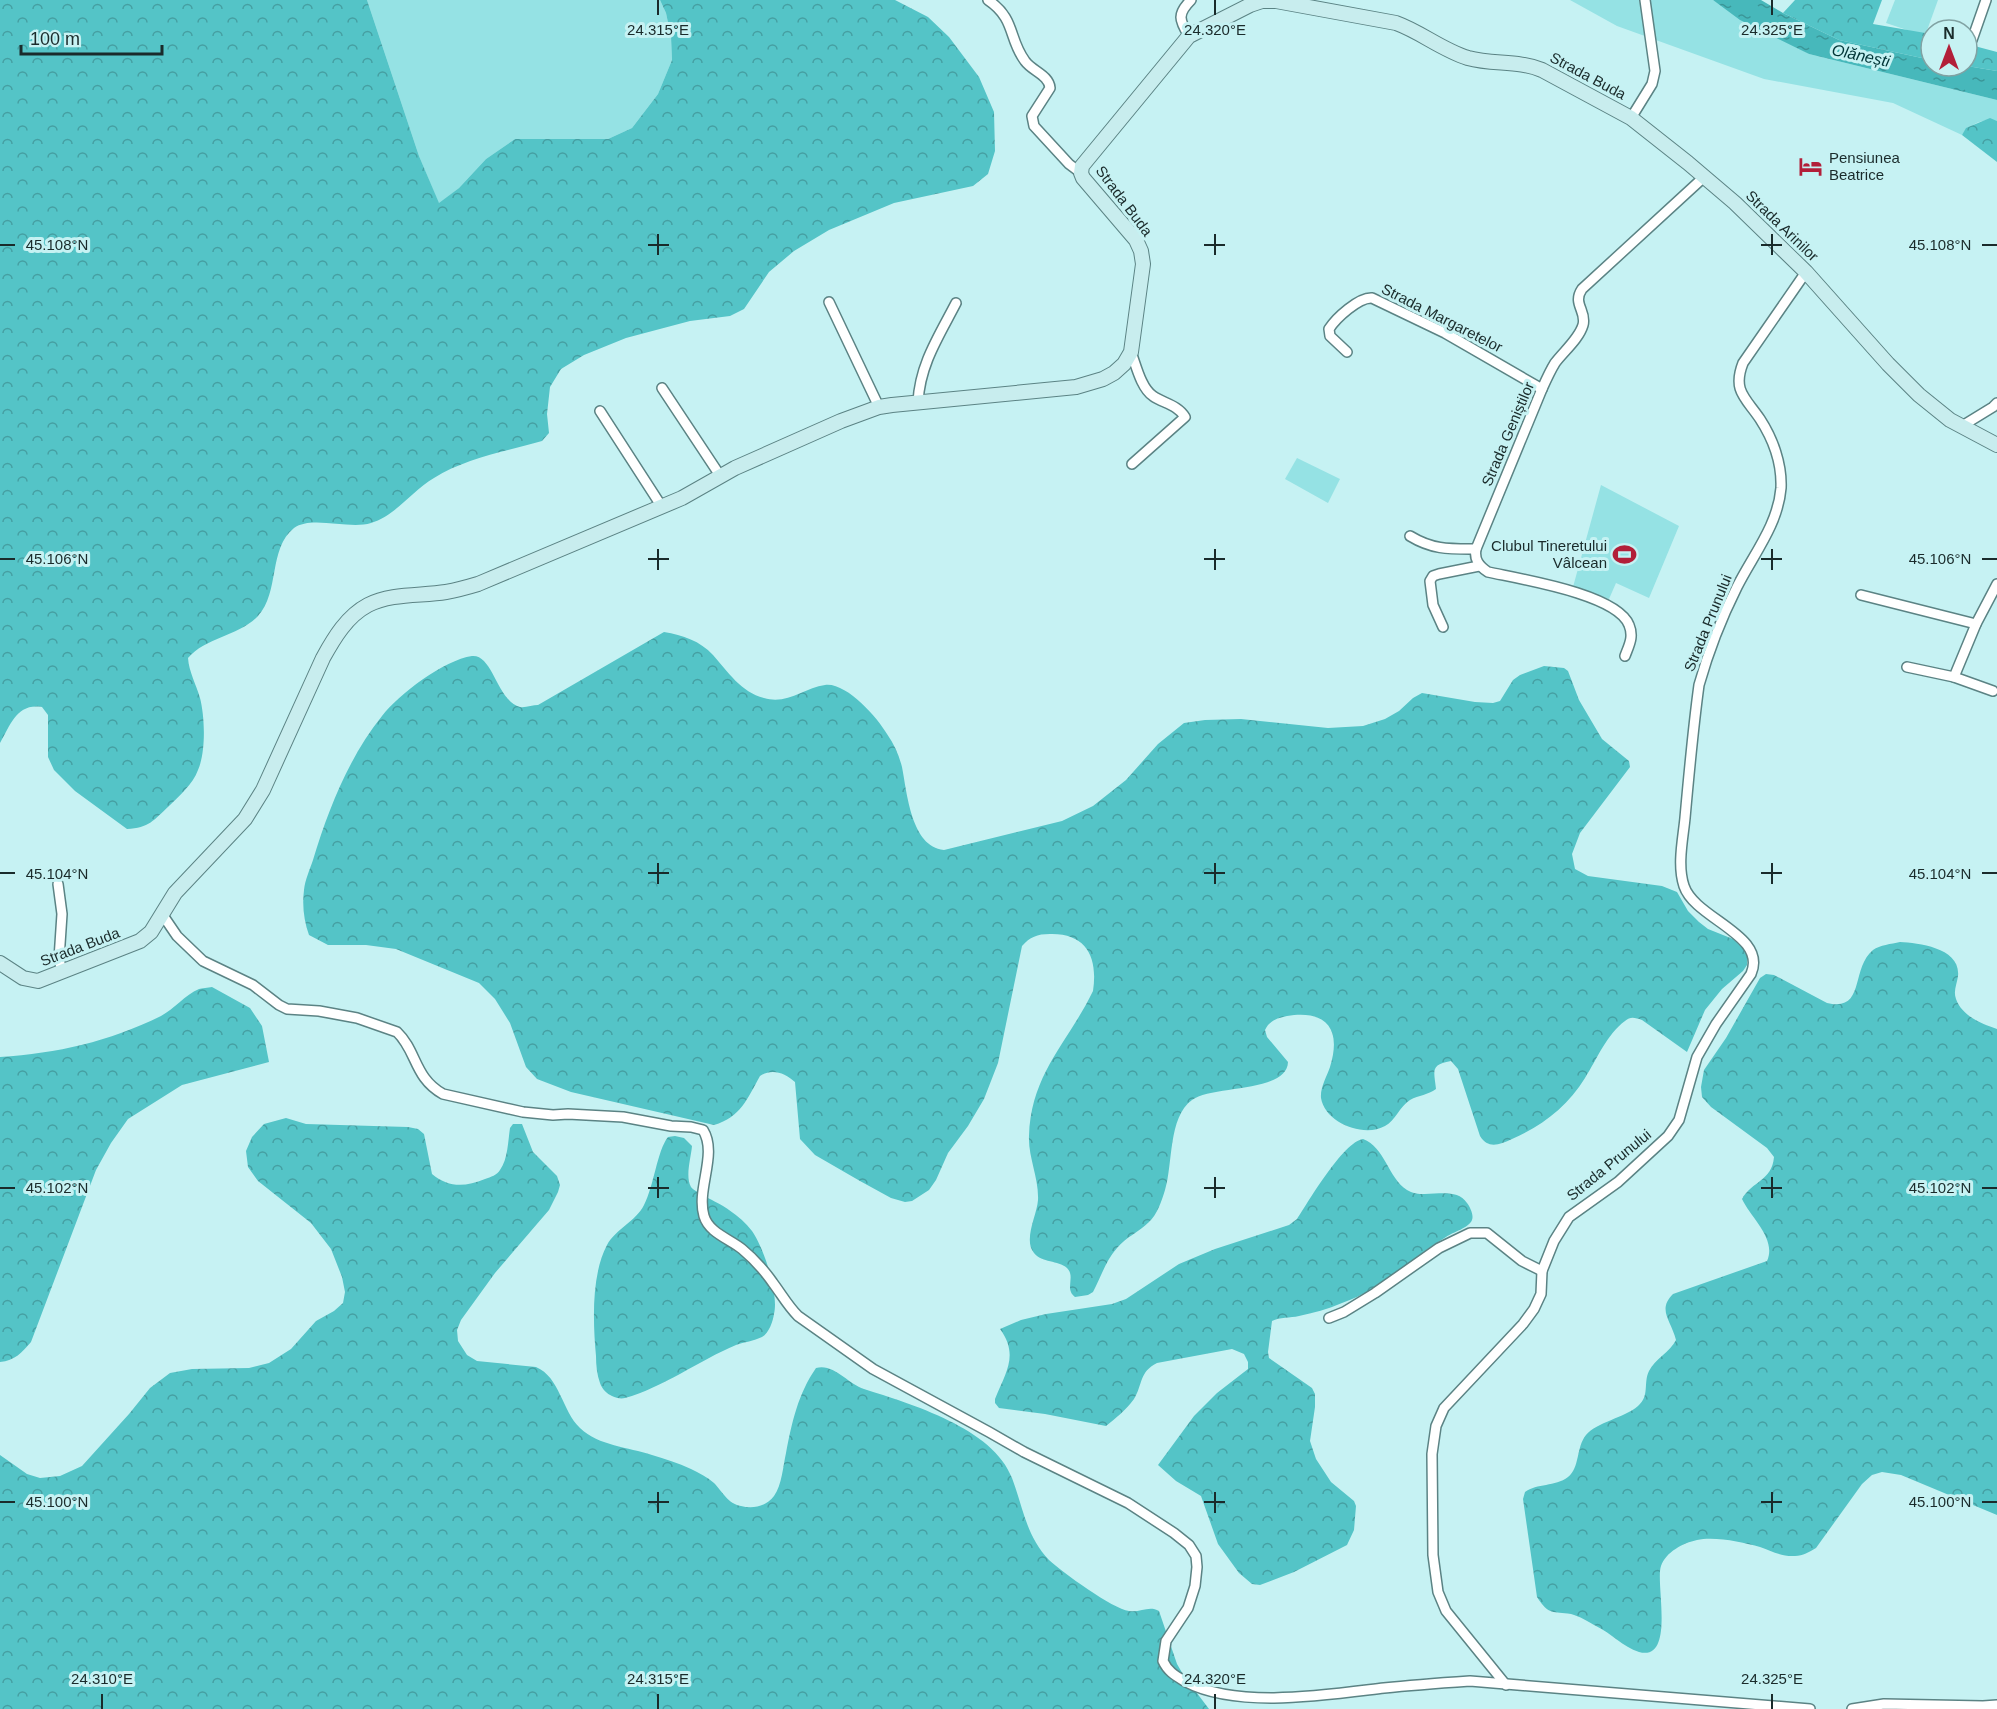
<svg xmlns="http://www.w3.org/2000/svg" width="1997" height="1709" font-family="Arial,sans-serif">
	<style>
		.green { fill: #95e2e4 }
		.forest { fill: url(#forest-crowns) }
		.water { fill: url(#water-ripples) }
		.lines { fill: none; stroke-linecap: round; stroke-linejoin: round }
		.street-casing { stroke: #5b8384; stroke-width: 12 }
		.secondary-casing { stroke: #5b8384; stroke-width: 16 }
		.street { stroke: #fff; stroke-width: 9 }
		.secondary { stroke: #c8edee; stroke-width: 14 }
		.ticks { fill: none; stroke: #1a2b2b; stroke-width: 2 }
		.labels { text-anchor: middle; stroke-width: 6; stroke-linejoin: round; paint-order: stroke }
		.street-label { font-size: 15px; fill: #1a2b2b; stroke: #c6f2f3 }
		.poi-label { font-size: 15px; fill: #1a2b2b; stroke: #c6f2f3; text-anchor: start }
		.water-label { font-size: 16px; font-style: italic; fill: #003436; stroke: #c6f2f3 }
		.ticks-label { font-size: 15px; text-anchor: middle; fill: #1a2b2b; stroke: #c6f2f3; stroke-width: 6; stroke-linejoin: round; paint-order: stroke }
	</style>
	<defs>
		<pattern id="forest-crowns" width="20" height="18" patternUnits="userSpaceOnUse" patternTransform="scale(1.5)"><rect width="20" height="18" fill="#54c4c7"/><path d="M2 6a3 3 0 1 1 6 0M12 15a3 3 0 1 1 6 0" fill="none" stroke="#459fa2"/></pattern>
		<pattern id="water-ripples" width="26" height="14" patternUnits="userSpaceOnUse" patternTransform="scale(1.5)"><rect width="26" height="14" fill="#47b8bb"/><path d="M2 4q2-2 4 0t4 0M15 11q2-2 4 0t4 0" fill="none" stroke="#3a9698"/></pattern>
	</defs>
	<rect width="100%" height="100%" fill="#c6f2f3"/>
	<g class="green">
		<polygon points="367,0 660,0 666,13 671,37 672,60 658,94 632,128 608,139 515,139 486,159 459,188 439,204 419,156"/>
		<path d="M1570,0H1713L1809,54L1997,100V121C1985,117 1968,125 1962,135L1893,103L1764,79L1617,26Z"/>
		<polygon points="1895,0 1938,0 1925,36 1886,23"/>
		<polygon points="1297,458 1340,479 1328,503 1285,479"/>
		<polygon points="1601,485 1679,526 1649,598 1616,583 1609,599 1573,587"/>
	</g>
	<g class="forest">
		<path d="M0,0H367L419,156L439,203L459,188L486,159L515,139H608L632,128L658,94L672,60L671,37L666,13L660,0H895L928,17L949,37L979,77L994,112L995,151L988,174L973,186L894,203L829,230L794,251L769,272L744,309L730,316L690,321L626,338L584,355L561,369L550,387L547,414L549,433L542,441C507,451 465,458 434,478C412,491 395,516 371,523C349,530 312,515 294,528C268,549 280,592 258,616C239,636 206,637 188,658C189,672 196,684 200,698C205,717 206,752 198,770C193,784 179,796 169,806C154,820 149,828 127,829L75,791L54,770L48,757V715L42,707C17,703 11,724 0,743Z"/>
		<polygon points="1795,0 1882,0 1873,24 1931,34 1931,60 1839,40 1783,13"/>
		<polygon points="1967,44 1997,52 1997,71 1967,66"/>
		<polygon points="1990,118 1997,121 1997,162 1962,135 1966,128"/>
		<path d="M664,632C683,635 700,641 713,655C728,672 741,692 764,698C787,705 804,688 825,685C846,682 877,717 887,734C894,744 899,755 902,767C907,792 911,847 944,850L1062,821L1093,806L1126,780L1158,744L1184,723L1205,720L1241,719L1328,728L1363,726L1385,719L1399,711L1413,698L1422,693L1475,702L1493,703L1500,701L1513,680L1520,675L1544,666L1564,668L1568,671L1579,700L1602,739L1629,761L1630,767L1580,833L1572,854L1575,869L1588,876L1662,886L1677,892L1688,911L1699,922L1708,929L1733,939L1743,948L1747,957V965L1743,971L1722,989L1705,1010L1687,1052L1642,1020C1635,1018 1631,1016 1625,1021C1607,1034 1597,1059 1585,1078C1568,1106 1542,1126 1512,1139C1499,1145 1488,1149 1480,1136L1458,1069L1451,1061C1430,1065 1434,1070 1436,1089C1428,1095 1419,1095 1410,1100C1400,1106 1395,1121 1385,1126C1364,1138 1325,1123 1321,1098C1320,1088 1327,1076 1330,1067C1342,1028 1326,1010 1287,1016C1277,1018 1269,1021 1265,1030L1267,1037L1288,1062C1287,1093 1212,1085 1192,1100C1168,1117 1173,1165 1165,1190C1162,1200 1157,1215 1149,1222C1139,1232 1126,1237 1117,1248C1106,1260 1101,1277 1093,1292L1088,1295L1075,1297C1064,1289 1076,1277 1067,1268C1058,1260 1042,1263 1034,1253C1023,1240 1037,1215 1038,1200C1039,1178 1028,1157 1029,1136C1031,1073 1068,1043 1093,991C1098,958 1087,933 1050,934C1037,934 1030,937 1022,946L998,1063L984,1099L968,1126L948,1153L936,1180L929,1190L912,1201L905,1202L891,1198L860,1181L815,1155L800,1139L795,1082C785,1073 772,1068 760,1076C747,1099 741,1117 714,1125L571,1092L537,1079L526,1067L510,1023L495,999L479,983L396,949L366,945H328L309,935C304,921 302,906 304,890C305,880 310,869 313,860C328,810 349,757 382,716C399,694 444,660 472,656C493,654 497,701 520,707C525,708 533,705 538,705Z"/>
		<path d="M1900,942C1919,943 1961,948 1958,976C1957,984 1953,991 1956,999C1962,1016 1982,1024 1997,1029V1515L1901,1475L1882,1472L1872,1475L1862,1484L1816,1548C1809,1552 1803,1556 1795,1556C1783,1557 1771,1551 1760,1547C1743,1542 1714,1536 1697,1540C1683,1543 1666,1552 1661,1566C1655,1582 1676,1662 1639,1652C1623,1647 1611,1633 1596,1626C1589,1622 1579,1616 1571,1614C1553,1611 1549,1616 1537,1597L1523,1499L1525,1492C1537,1483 1555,1487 1568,1477C1580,1468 1576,1447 1586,1435C1597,1422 1624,1418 1638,1406C1650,1396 1643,1383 1649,1371C1655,1359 1670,1352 1676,1340C1671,1320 1657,1310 1673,1294L1767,1261C1777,1239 1751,1218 1742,1199C1752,1181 1772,1181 1774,1157L1767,1148L1711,1107L1702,1097L1701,1087L1704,1070L1726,1038L1760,978L1766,974L1774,975L1827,1003C1866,1012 1850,969 1873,950C1880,945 1891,944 1900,942Z"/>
		<path d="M212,987L250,1008L262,1026L269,1062L182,1085L128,1119L111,1143L96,1170L31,1342C22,1352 15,1361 0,1362V1057C58,1053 108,1042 161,1016C174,1009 185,995 199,989C202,988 208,988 212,987Z"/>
		<path d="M286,1118L306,1124L408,1127L418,1129L424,1134L432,1174C449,1188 465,1187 485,1179C491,1177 497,1175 500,1170C508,1159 508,1141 510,1128L513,1124H522L533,1152L557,1176L560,1185L558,1192L549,1210L495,1273L461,1320L457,1330L458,1341L467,1355L477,1361L536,1367C560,1377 562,1411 580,1428C599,1446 628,1447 652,1455C665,1459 678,1463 691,1469C699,1473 707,1477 714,1483C722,1491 728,1504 741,1506C752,1509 766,1507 774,1496C782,1485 783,1466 786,1453C792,1422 798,1394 816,1368C834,1363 848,1384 864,1389C911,1404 993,1428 1012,1478C1023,1507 1026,1536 1049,1560C1062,1572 1113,1609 1129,1611C1140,1613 1149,1605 1159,1611L1177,1664L1184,1676L1209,1709H0V1455L27,1474L40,1478L60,1476L82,1466L129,1414L150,1388L170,1373L192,1369L249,1368L269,1363L291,1349L316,1321L334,1311L343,1303L345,1292L342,1277L331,1249L311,1223L258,1181L248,1167L246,1151L252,1137L264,1124Z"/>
		<path d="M675,1136L684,1138L692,1146C691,1158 685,1176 691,1187C694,1192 722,1204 729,1210C738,1216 746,1223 752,1231C764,1248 779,1294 774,1314C773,1321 769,1333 762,1337C754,1341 744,1342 736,1345C700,1360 662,1388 625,1398C621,1399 616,1398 612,1396C607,1394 602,1389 600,1383C597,1375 596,1365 596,1356C593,1323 591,1275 607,1245C616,1229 636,1221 644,1205C654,1186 657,1151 668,1137Z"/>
		<path d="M1363,1139C1385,1147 1388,1178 1407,1190C1424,1201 1454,1184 1467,1203C1470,1207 1474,1215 1472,1220C1469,1228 1453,1232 1446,1237C1411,1258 1381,1290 1342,1303C1328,1309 1313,1313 1299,1316C1290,1318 1280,1317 1272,1321L1268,1352L1269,1358L1312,1388L1315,1394V1407L1310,1441L1316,1459L1331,1482L1354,1501L1356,1506L1354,1530L1347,1545L1294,1572L1260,1585L1252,1584L1239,1573L1218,1544L1201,1496L1176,1481L1158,1465L1194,1416L1217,1393L1248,1369V1362L1244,1354L1232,1349L1157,1363C1139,1372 1143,1384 1134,1399C1126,1410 1116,1418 1106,1426L1045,1414L999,1408L995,1403V1399C1006,1372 1019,1355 1000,1329L1021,1320L1046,1314L1112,1304L1126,1299L1179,1264L1215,1249L1289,1225L1297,1219C1309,1201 1343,1142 1363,1139Z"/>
	</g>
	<polygon class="water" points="1713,0 1761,0 1783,13 1839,40 1931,60 1931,66 1967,66 1997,71 1997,100 1809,54 1740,20"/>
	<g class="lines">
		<defs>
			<g id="street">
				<path d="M988,0C1016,19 1008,38 1025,61C1032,71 1049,75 1050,88L1032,116L1034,126L1069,164L1081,173"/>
				<path d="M1189,36C1179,20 1177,14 1191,0"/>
				<polyline points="1972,40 1986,0"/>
				<polyline points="1631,118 1652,84 1655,71 1645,0"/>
				<polyline points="829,302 879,407"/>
				<path d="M1131,352C1136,365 1141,388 1153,396C1163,403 1178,405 1185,417L1132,464"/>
				<path d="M1347,352L1330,336L1329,329C1336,318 1359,297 1372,298L1445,333L1542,389"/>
				<polyline points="662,388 721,477"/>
				<path d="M918,402C920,364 939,336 956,303"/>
				<polyline points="600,411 662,507"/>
				<polyline points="1962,426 1993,407 1997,403"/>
				<path d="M1410,536C1433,550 1450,549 1476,549"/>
				<polyline points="1861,595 1976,624"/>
				<polyline points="1443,627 1433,605 1430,581 1433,576 1439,574 1479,566"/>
				<path d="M1625,656C1629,645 1634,637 1629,625C1617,594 1520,579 1488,572C1479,566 1474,560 1476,549L1542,389C1546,380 1550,371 1555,363C1563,352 1579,339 1583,325C1587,311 1572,304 1582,289L1704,177"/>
				<polyline points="1907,667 1954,677 1976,624 1997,584"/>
				<polyline points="1954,677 1993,691"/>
				<polyline points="58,884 62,914 59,959 62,972"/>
				<path d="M162,914L177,936L203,961L253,985L279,1005L287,1009L319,1011L357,1018L397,1032C417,1051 414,1078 443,1094L523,1112L553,1115L568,1114L623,1117L671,1126L691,1127L703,1130C718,1154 696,1189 704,1216C709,1233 730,1239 742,1249C754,1259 764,1270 773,1283C782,1295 788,1306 798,1316L873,1369L989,1432L1024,1452L1128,1503L1174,1533L1189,1545L1196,1556L1197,1567L1195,1586L1188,1608L1166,1641L1163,1661C1168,1672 1176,1676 1186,1682C1238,1709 1326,1695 1384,1688C1413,1685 1441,1683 1470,1681L1810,1709"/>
				<polyline points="1329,1318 1344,1312 1375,1293 1439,1248 1470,1233 1487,1233 1522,1261 1542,1271"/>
				<path d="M1506,1685L1446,1611L1438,1592L1433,1555L1432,1454L1436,1426L1444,1408L1523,1324L1534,1309L1541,1294L1542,1271L1554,1241L1569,1217L1618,1182L1668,1136L1679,1120L1697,1057L1716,1024L1751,974C1768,935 1695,919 1684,886C1677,865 1683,839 1685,818C1689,773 1693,729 1699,685C1708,653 1722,617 1737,587C1753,555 1778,525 1781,488C1782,464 1773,439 1760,419C1746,398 1732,391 1743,363L1806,272"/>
				<polyline points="1852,1709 1884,1704 1983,1706 1997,1705"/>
			</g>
			<path id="secondary" d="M0,963L23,978L38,981L140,941L151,932L175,893L245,819L263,790L323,658C334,638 347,616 368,605C391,593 421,596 446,592C457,590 468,587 478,584L682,498L735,468L841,421L879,407L892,405L1076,387L1103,379L1114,373L1124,364L1131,352L1143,264L1141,251L1136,240L1083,178L1081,173L1082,166L1189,36L1250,5L1262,1H1276L1396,23C1421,32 1442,50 1468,58C1493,65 1518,60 1542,70L1631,118L1688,163L1735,203L1806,272L1888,364L1919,395L1950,420L1997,445"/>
		</defs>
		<use href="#street" class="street-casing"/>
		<use href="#secondary" class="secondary-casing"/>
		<use href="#street" class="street"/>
		<use href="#secondary" class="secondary"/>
	</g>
	<path class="ticks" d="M658,0V15M1215,0V15M1772,0V15M658,234V255M1215,234V255M1772,234V255M0,245H15M648,245H669M1204,245H1225M1761,245H1782M1982,245H1997M658,549V570M1215,549V570M1772,549V570M0,559H15M648,559H669M1204,559H1225M1761,559H1782M1982,559H1997M658,863V884M1215,863V884M1772,863V884M0,873H15M648,873H669M1204,873H1225M1761,873H1782M1982,873H1997M658,1177V1198M1215,1177V1198M1772,1177V1198M0,1188H15M648,1188H669M1204,1188H1225M1761,1188H1782M1982,1188H1997M658,1492V1513M1215,1492V1513M1772,1492V1513M0,1502H15M648,1502H669M1204,1502H1225M1761,1502H1782M1982,1502H1997M102,1694V1709M658,1694V1709M1215,1694V1709M1772,1694V1709"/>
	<defs>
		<symbol id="hotel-bare" viewBox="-9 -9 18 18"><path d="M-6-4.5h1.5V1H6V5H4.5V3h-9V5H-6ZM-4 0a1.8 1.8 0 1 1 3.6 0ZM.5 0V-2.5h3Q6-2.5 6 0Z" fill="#b21f39" stroke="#c6f2f3" stroke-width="2.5" paint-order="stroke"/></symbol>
		<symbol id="stadium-bare" viewBox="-9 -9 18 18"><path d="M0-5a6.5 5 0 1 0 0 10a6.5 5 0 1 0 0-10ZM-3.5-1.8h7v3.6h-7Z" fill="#b21f39" stroke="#c6f2f3" stroke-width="2.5" paint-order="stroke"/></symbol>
	</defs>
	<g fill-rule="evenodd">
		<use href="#hotel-bare" x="1794" y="150" width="33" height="33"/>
		<use href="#stadium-bare" x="1608" y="538" width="33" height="33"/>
	</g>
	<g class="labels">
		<g class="street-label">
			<text transform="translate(1588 76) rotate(28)" y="5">Strada Buda</text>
			<text transform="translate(1124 201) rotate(53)" y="5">Strada Buda</text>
			<text transform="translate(1782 226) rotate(44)" y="5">Strada Arinilor</text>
			<text transform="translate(1442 318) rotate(27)" y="5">Strada Margaretelor</text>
			<text transform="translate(1508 434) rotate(-67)" y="5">Strada Geniștilor</text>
			<text transform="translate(1708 623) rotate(-68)" y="5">Strada Prunului</text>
			<text transform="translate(80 947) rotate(-21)" y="5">Strada Buda</text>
			<text transform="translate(1609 1165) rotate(-39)" y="5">Strada Prunului</text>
		</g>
		<g class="poi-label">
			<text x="1829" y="163">Pensiunea<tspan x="1829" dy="17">Beatrice</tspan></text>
			<text x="1607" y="551" text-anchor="end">Clubul Tineretului<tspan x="1607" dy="17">Vâlcean</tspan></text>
		</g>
		<g class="water-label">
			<text transform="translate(1861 55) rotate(12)" y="6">Olănești</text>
		</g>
	</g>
	<g class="ticks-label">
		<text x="658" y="35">24.315°E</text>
		<text x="1215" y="35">24.320°E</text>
		<text x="1772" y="35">24.325°E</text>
		<text x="57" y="250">45.108°N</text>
		<text x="1940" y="250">45.108°N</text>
		<text x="57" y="564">45.106°N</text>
		<text x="1940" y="564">45.106°N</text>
		<text x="57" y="879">45.104°N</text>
		<text x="1940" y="879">45.104°N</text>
		<text x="57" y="1193">45.102°N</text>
		<text x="1940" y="1193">45.102°N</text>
		<text x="57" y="1507">45.100°N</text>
		<text x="1940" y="1507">45.100°N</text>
		<text x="102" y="1684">24.310°E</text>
		<text x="658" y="1684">24.315°E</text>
		<text x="1215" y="1684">24.320°E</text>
		<text x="1772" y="1684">24.325°E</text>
	</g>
	<g transform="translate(1949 48)"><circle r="28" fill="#c6f2f3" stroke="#81a2a3" stroke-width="1.5"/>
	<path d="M0-4.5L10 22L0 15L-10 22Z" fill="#b21f39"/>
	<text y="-9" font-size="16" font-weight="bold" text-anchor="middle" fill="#1a2b2b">N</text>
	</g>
	<path d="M21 45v9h141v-9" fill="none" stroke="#1a2b2b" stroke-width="3"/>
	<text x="30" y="45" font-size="18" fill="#1a2b2b" stroke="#c6f2f3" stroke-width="4.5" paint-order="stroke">100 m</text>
</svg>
